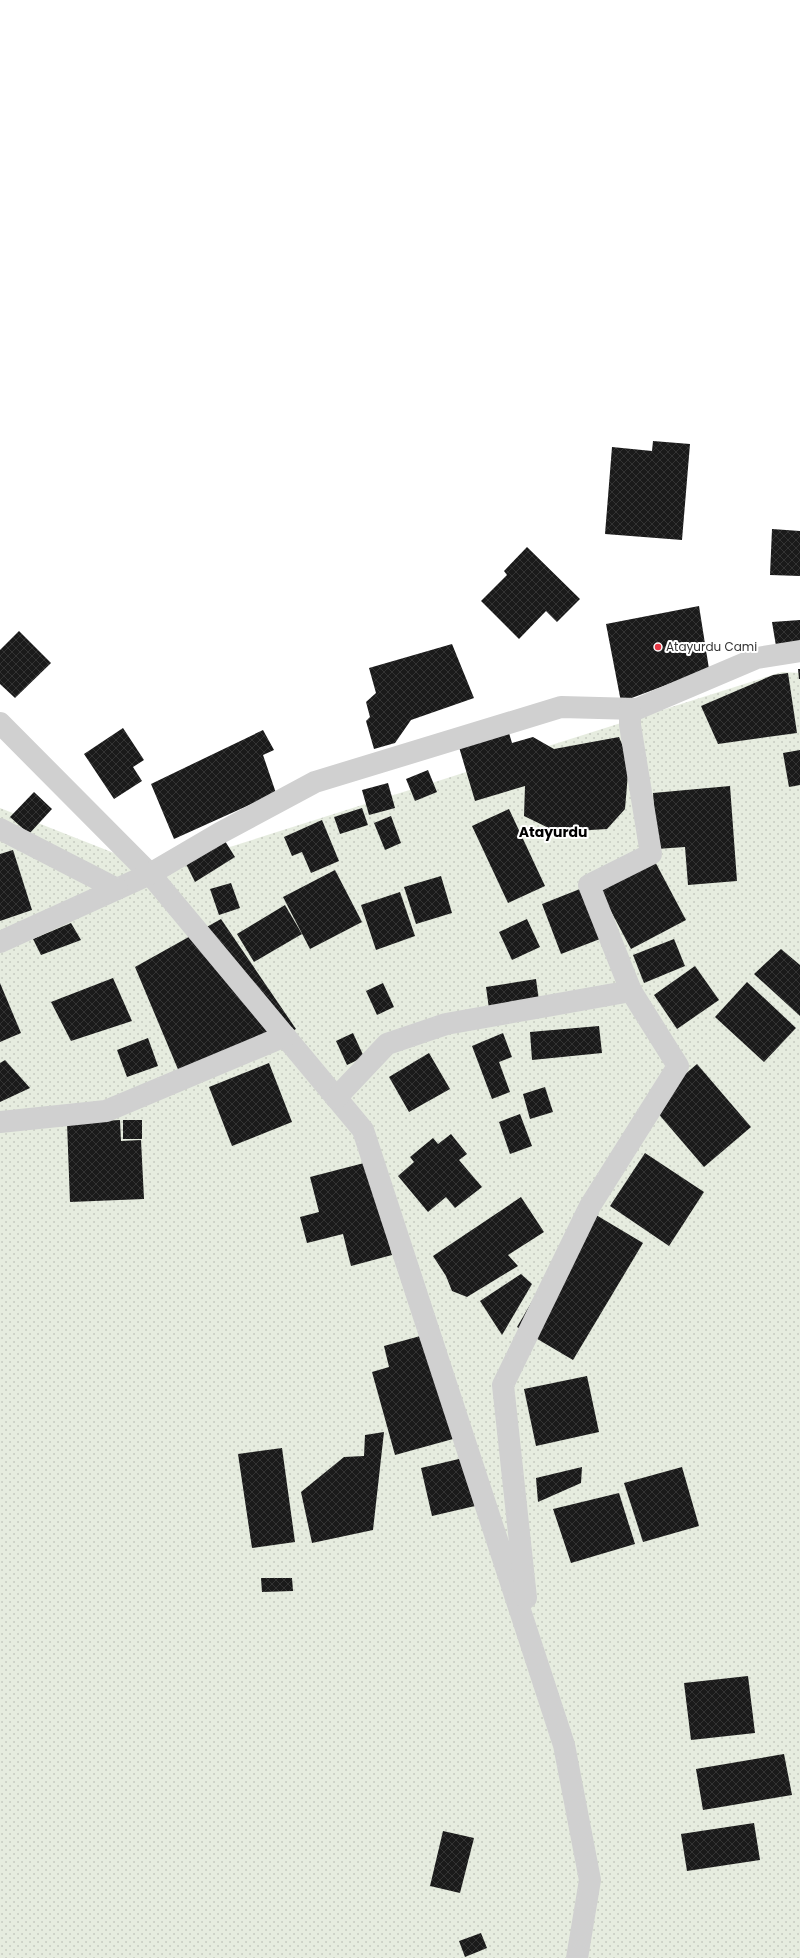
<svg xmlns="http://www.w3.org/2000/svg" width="800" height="1958" font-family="Poppins,sans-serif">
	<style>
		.park { fill: url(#park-dots) }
		.building { fill: url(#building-cross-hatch) }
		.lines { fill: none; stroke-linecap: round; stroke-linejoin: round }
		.minor { stroke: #d0d0d0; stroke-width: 22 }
		.poi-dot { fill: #e63946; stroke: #fff; stroke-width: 1.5 }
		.labels { text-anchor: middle; stroke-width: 4; stroke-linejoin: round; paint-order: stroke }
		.poi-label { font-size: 12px; fill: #333; stroke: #fff; text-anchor: start }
		.quarter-label { font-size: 14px; font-weight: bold; fill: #000; stroke: #fff }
	</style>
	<defs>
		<pattern id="park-dots" width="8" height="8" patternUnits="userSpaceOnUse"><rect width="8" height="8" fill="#e6ecdf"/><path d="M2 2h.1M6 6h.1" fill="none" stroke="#c6cbc0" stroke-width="1.8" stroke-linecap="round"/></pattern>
		<pattern id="building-cross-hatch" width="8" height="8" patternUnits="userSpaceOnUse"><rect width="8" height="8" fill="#1a1a1a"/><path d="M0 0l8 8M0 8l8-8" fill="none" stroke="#333"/></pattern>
	</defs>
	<rect width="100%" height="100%" fill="#fff"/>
	<polygon class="park" points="782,672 800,673 800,1958 0,1958 0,808 157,870"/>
	<g class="building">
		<polygon points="653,441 690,444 682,540 605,534 612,447 652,451"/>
		<polygon points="772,529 800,531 800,576 770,575"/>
		<polygon points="527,547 580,599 557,622 546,611 519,639 481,601 507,575 504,571"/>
		<polygon points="699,606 709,669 621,702 606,624"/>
		<polygon points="800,620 800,649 777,652 772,622"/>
		<polygon points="19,631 51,663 15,698 0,684 0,650"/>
		<polygon points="452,644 474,698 411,720 395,743 374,749 366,721 370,717 366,702 376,693 369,668"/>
		<polygon points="798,669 800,669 800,679 799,679"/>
		<polygon points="788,673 797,733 718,744 701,706 773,675"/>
		<polygon points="123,728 144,760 133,767 142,781 114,799 84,754"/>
		<polygon points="263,730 274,750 263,755 276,793 174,839 151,784"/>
		<polygon points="509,733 512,743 533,737 554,749 619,737 629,761 625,809 607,829 557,832 524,816 525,786 475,801 459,747"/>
		<polygon points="800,750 800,785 789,787 783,753"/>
		<polygon points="428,770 437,792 415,801 406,779"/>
		<polygon points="388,783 395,808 369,815 362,790"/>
		<polygon points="730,786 737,881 688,885 685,847 657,849 653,793"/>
		<polygon points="34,792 52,809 29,834 10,817"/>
		<polygon points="362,808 368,825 340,834 334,817"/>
		<polygon points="509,809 545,886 508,903 472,826"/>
		<polygon points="391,816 401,843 385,850 374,823"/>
		<polygon points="322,820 339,861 311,873 302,852 292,856 284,837"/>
		<polygon points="220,833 235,857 195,882 185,862"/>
		<polygon points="13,850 32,910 0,921 0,854"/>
		<polygon points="652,856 686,920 631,949 597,885"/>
		<polygon points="335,870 362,922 310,949 283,897"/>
		<polygon points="441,876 452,913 416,924 404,887"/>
		<polygon points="231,883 240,908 219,915 210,889"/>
		<polygon points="580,889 600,939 561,954 542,904"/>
		<polygon points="400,892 415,936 376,950 361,905"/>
		<polygon points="285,905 302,934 254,962 237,934"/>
		<polygon points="221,919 296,1029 185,1086 135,967"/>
		<polygon points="527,919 540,947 512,960 499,932"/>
		<polygon points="71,923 81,940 41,955 33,939"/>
		<polygon points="674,939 685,966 644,983 633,955"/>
		<polygon points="781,949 800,965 800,1016 754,974"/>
		<polygon points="695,966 719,1000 677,1029 654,995"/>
		<polygon points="113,978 132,1021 71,1041 51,1002"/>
		<polygon points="536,979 541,1016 491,1023 486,987"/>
		<polygon points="747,982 796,1028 764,1062 715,1017"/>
		<polygon points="0,983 21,1033 0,1042"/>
		<polygon points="383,983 394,1007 377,1015 366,991"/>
		<polygon points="599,1026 602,1053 532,1060 530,1032"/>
		<polygon points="353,1033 364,1057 347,1065 336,1041"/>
		<polygon points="503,1033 512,1057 499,1062 510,1092 492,1099 472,1046"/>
		<polygon points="148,1038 158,1066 127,1077 117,1050"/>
		<polygon points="429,1053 450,1089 409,1112 389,1077"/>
		<polygon points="5,1060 30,1088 0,1102 0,1063"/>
		<polygon points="269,1063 292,1122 232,1146 209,1087"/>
		<polygon points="697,1064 751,1127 704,1167 650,1104"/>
		<polygon points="545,1087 553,1112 530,1119 523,1094"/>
		<polygon points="520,1114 532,1146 510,1154 499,1122"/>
		<polygon points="120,1120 121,1141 141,1140 144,1199 70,1202 67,1123"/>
		<rect x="123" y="1120" width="19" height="19"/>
		<polygon points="451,1134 467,1154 459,1160 482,1187 455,1208 446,1197 428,1212 398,1176 414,1162 410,1157 433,1138 438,1144"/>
		<polygon points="645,1153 704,1192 669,1246 610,1206"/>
		<polygon points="368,1162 392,1255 351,1266 343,1234 307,1243 300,1217 319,1212 310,1177"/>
		<polygon points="521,1197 544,1232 508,1255 518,1266 467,1297 452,1291 446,1276 433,1256"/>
		<polygon points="586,1209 643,1243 573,1360 517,1327"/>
		<polygon points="521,1274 532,1284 502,1335 480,1301"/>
		<polygon points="424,1335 453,1439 395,1455 372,1372 389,1367 384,1346"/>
		<polygon points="587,1376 599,1432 536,1446 524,1389"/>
		<polygon points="384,1432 373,1530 312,1543 301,1492 344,1457 364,1456 365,1435"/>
		<polygon points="282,1448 295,1542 252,1548 238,1454"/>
		<polygon points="463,1458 475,1506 432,1516 421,1468"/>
		<polygon points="582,1467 581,1483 538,1502 536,1478"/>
		<polygon points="682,1467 699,1526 643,1542 624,1483"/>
		<polygon points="619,1493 635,1544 571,1563 553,1509"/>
		<polygon points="261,1578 292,1578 293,1591 262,1592"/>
		<polygon points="748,1676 755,1733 691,1740 684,1683"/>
		<polygon points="784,1754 792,1795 703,1810 696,1769"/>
		<polygon points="754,1823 760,1860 687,1871 681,1834"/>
		<polygon points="443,1831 474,1838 460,1893 430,1886"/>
		<polygon points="481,1933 487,1948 465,1957 459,1941"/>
	</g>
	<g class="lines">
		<g class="minor">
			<polyline points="0,723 150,874 363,1130 564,1745 590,1880 577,1958"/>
			<polyline points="0,829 117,889 150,874 220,833 315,782 561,707 637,709 757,658 800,651"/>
			<polyline points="0,942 117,889"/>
			<polyline points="336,1098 387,1044 446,1024 631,991"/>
			<polyline points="0,1122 106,1111 285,1036"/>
			<polyline points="526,1598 503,1385 590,1206 678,1066 631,991 589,885 651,854 630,725 630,709"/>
		</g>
	</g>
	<circle class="poi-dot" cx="658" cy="647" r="4"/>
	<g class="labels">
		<g class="poi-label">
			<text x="666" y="651">Atayurdu Cami</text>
		</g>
		<g class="quarter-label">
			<text x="553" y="837">Atayurdu</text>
		</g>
	</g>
</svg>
